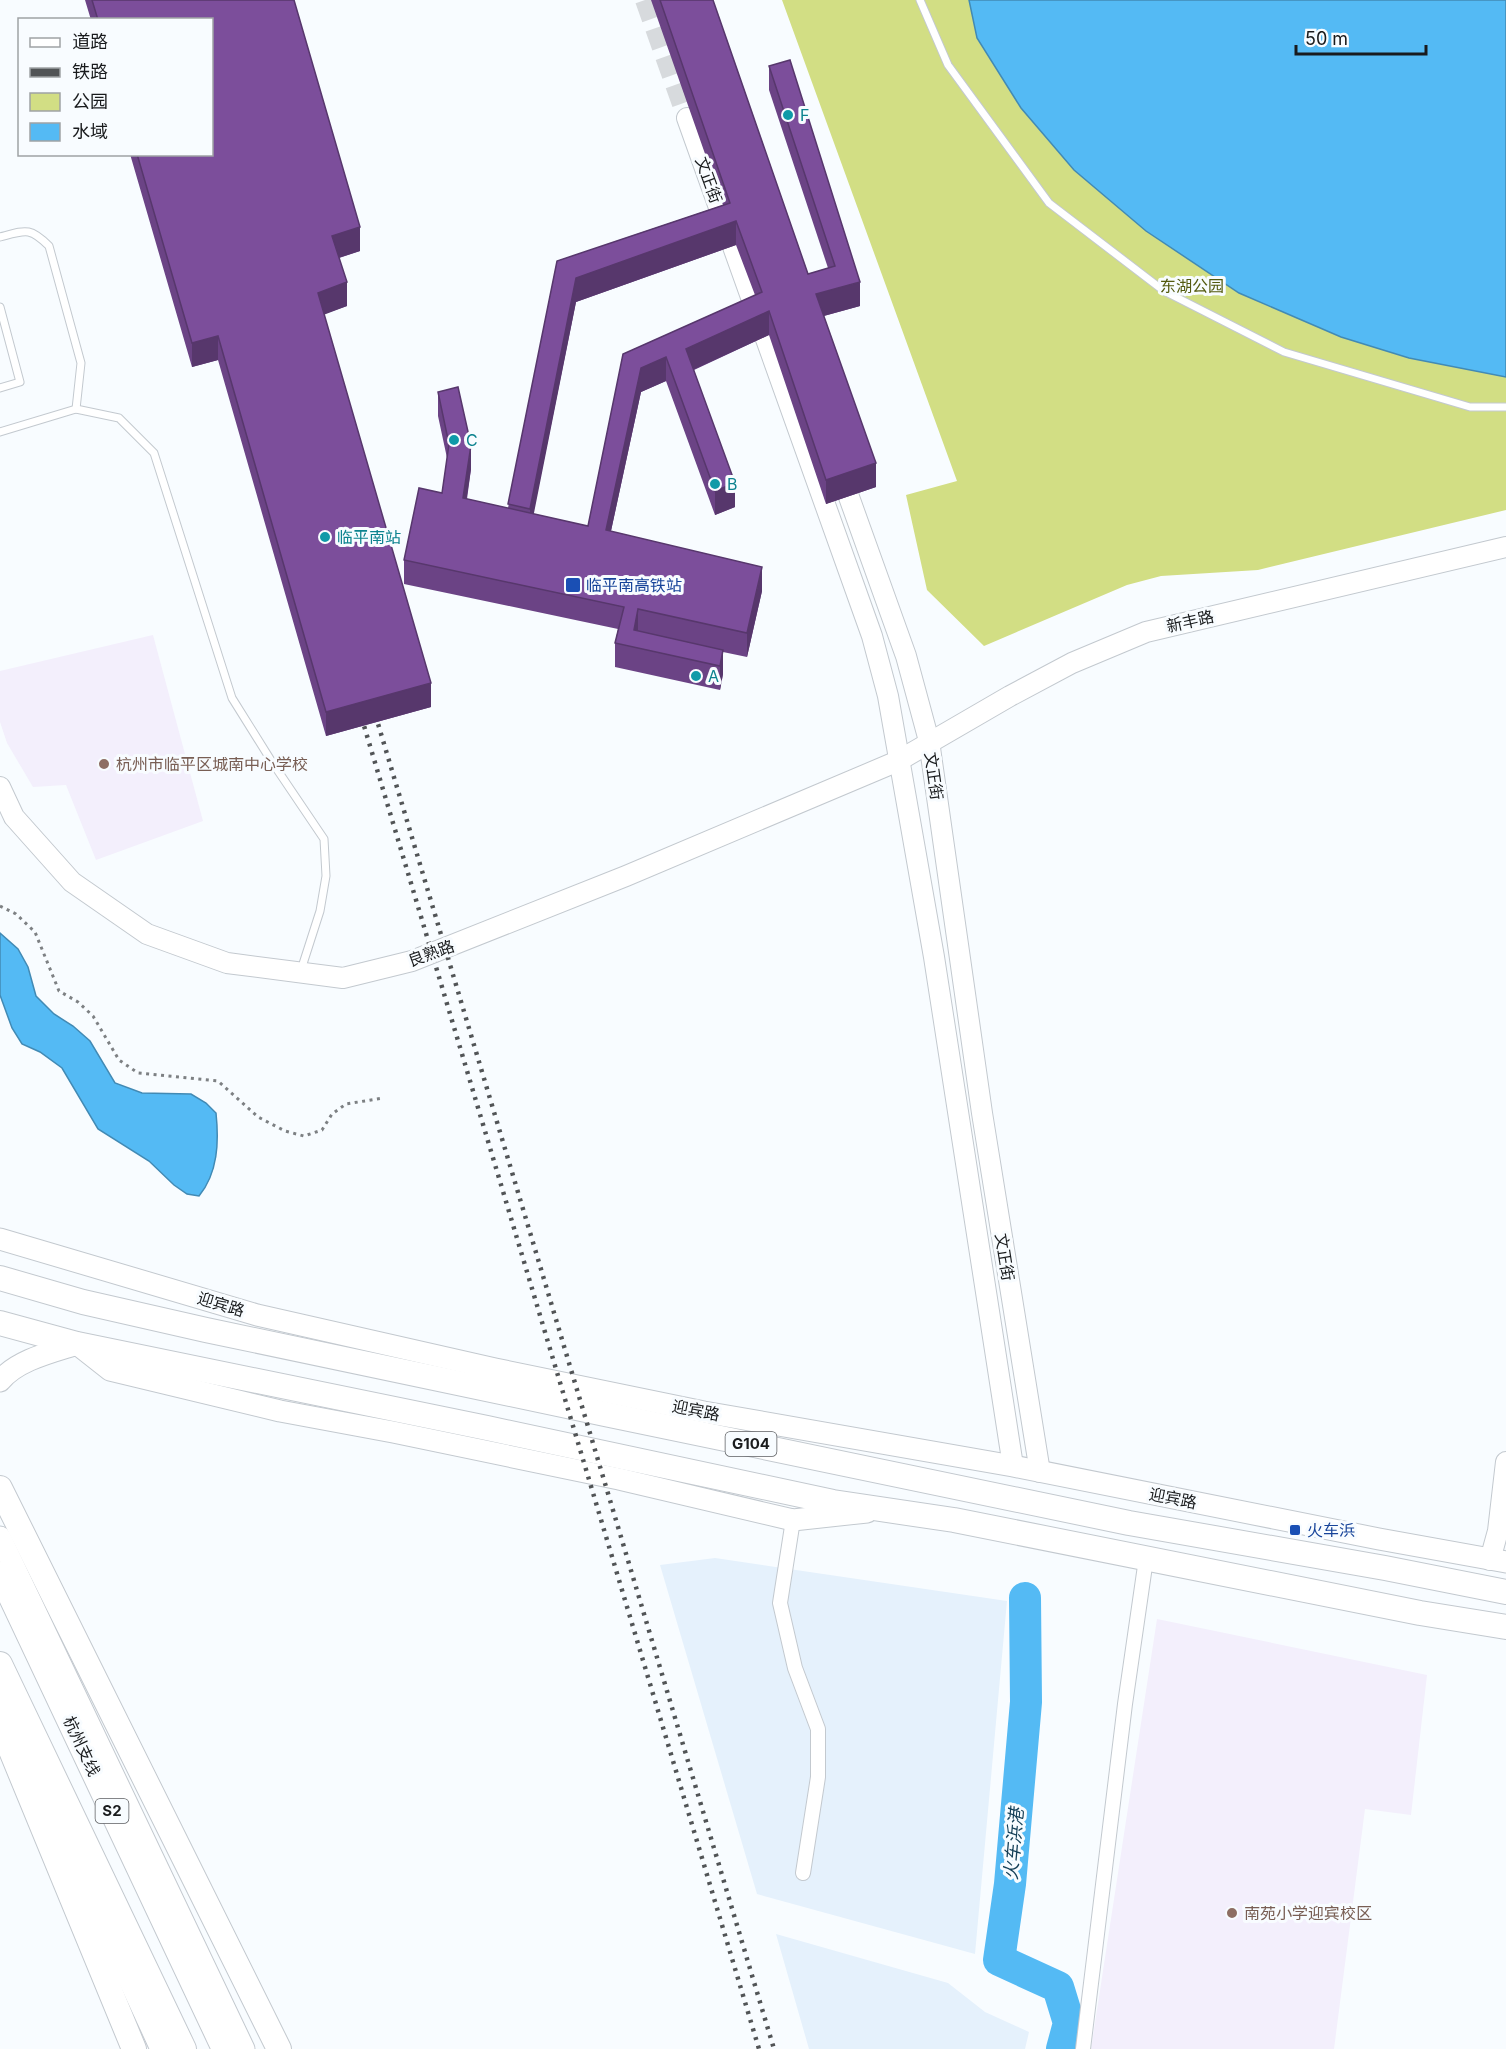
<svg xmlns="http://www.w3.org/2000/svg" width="1506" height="2049" font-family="Inter,'Noto Sans SC',sans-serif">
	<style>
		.built { fill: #e5f1fc }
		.education { fill: #f3effc }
		.green { fill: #d2de84 }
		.water { fill: #54baf4; stroke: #428ab4; stroke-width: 1.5 }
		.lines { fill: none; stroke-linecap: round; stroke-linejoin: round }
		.river { stroke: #54baf4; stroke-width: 32 }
		.secondary-tunnel { stroke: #d7dadd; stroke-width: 20; stroke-dasharray: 20 10; stroke-linecap: butt }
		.lane-casing { stroke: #c3c9cf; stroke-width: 9 }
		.street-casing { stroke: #c3c9cf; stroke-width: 16 }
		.secondary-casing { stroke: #c3c9cf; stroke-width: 22 }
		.primary-casing { stroke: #c3c9cf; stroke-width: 23 }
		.highway-casing { stroke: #c3c9cf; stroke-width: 26 }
		.path { stroke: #7d8083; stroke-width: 3; stroke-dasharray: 3 4.5; stroke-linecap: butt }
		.lane { stroke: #fff; stroke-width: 7 }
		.street { stroke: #fff; stroke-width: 14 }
		.secondary { stroke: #fff; stroke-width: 20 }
		.primary { stroke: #fff; stroke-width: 21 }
		.highway { stroke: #fff; stroke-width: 24 }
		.rail { stroke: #515456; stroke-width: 4.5; stroke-dasharray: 3 6; stroke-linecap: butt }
		.wall { fill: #6b4385; fill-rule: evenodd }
		.shaded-wall { fill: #57376c }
		.building { fill: #7c4e9b; stroke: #57376c; stroke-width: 1.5 }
		.culture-dot { fill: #0f9aa8; stroke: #f8fcff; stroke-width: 2 }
		.transit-dot { fill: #1a4fb4; stroke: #f8fcff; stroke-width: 2 }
		.education-dot { fill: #8d6e63; stroke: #f8fcff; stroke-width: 2 }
		.labels { text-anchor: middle; stroke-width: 6; stroke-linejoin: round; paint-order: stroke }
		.shield { fill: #f8fcff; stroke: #5c5e61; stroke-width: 1.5 }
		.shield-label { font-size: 15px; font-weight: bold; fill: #191b1d }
		.culture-label { font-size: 16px; fill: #0d838f; stroke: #f8fcff; text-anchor: start }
		.street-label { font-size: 16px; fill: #191b1d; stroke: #f8fcff }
		.park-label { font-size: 16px; fill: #535a0f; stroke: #f8fcff }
		.transit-label { font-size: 16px; fill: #164399; stroke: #f8fcff; text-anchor: start }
		.education-label { font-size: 16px; fill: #785e54; stroke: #f8fcff; text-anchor: start }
		.water-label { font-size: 18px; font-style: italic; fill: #133e56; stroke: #f8fcff }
	</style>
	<rect width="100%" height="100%" fill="#f8fcff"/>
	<g class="built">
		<polygon points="715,1558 1007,1601 975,1954 757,1894 660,1565"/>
		<polygon points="776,1934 948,1983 985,2012 1029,2032 1025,2049 809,2049"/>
	</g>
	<g class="education">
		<polygon points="153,635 203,821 96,860 66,785 33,787 7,743 0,722 0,671"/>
		<polygon points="1157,1619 1427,1675 1411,1815 1365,1809 1334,2049 1091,2049"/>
	</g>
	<polygon class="green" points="782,0 1506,0 1506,510 1258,570 1161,576 1127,585 984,646 927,590 906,495 957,481"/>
	<g class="water">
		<polygon points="969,0 1506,0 1506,377 1409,358 1341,337 1239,293 1146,231 1074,170 1021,108 977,38"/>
		<path d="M0,933L18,949L28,967L36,996L54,1014L73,1026L90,1041L115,1083L142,1093L191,1094L206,1103L216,1113C219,1142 218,1173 199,1196L187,1194L174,1185L149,1161L98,1129L62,1068L40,1052L22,1044L12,1028L0,995Z"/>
	</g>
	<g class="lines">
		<polyline class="river" points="1025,1598 1026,1702 1010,1884 999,1960 1058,1987 1069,2023 1062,2049"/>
		<polyline class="secondary-tunnel" points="645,0 687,118"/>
		<defs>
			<g id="lane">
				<polyline points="920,0 948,65 1049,203 1164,291 1284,352 1470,407 1506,407"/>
				<path d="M0,237C26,230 30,227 49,246L81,363L76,409"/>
				<polyline points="0,307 20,382 0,388"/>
				<polyline points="0,432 76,409 119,418 154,453 232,698 272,762 324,839 326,876 320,911 301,970"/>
			</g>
			<g id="street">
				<polyline points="793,1520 780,1603 795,1668 818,1729 818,1777 803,1873"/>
				<polyline points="1083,2049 1125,1704 1146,1559"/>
			</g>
			<g id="secondary">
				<polyline points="687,118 872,636 888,696 934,957 1013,1466"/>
				<polyline points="840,472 906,656 929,741 982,1113 1040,1472"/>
				<polyline points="0,787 14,817 72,882 147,934 227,963 343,978 412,961 626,876 898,761 1010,696 1072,663 1146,632 1506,547"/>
				<polyline points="1490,1560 1498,1531 1506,1462"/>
			</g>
			<g id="primary">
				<polyline points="0,1239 257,1315 495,1369 704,1412 1013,1466 1379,1539 1506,1562"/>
				<path d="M0,1381C17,1360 52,1352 77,1344L110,1370L280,1411L393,1432L619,1479L793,1520L867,1512"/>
				<polyline points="0,1537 244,2049"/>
				<polyline points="0,1700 161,2049"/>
			</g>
			<g id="highway">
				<polyline points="0,1278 83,1302 206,1330 605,1414 1129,1523 1385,1568 1506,1592"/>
				<polyline points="0,1323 77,1344 487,1428 833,1502 954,1520 1420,1613 1506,1627"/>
				<polyline points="0,1488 279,2049"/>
				<polyline points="0,1574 224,2049"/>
				<polyline points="0,1664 184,2049"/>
				<polyline points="0,1724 134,2049"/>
			</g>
		</defs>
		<use href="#lane" class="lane-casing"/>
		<use href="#street" class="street-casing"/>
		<use href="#secondary" class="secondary-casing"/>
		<use href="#primary" class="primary-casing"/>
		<use href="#highway" class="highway-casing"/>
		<polyline class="path" points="0,906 16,914 35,932 59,991 78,1002 93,1016 119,1060 138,1073 218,1081 258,1117 285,1131 304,1136 322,1130 332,1114 346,1104 383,1098"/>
		<use href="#lane" class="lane"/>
		<use href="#street" class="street"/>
		<use href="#secondary" class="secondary"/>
		<use href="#primary" class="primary"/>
		<use href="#highway" class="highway"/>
		<g class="rail">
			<polyline points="373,707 774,2049"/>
			<polyline points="359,709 759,2049"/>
		</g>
	</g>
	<g class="wall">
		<polygon points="85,0 294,0 360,251 339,258 347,306 324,314 431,707 326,736 218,360 192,367 130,154 212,154 212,20 91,20"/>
		<path d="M651,0H713L808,274L828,268L769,90V66L860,306L824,316L876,487L826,504L769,335L694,370L735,507L715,515L666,381L641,392L611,531L762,591L747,657L723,652V674L720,690L615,667V643L618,629L404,584V560L442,493L447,458L438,416V392L471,469L467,499L508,508L557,261L723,205ZM736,245L755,295L623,354L588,526L533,514L576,302Z"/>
	</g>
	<g class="shaded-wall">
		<polygon points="736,221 736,245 576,302 530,533 530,509 576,278"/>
		<polygon points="360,227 360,251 332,260 332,236"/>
		<polygon points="347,282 347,306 318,317 318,293"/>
		<polygon points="860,282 860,306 816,318 816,294"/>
		<polygon points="769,311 769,335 686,373 686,349"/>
		<polygon points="218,336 218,360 192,367 192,343"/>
		<polygon points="666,357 666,381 641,392 606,554 606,530 641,368"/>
		<polygon points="471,445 471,469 463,522 463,498"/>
		<polygon points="876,463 876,487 826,504 826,480"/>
		<polygon points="735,483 735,507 715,515 715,491"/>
		<polygon points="762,567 762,591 747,657 747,633"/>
		<polygon points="638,609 638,633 634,630"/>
		<polygon points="723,650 723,674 720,690 720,666"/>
		<polygon points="431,683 431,707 326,736 326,712"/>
	</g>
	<g class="building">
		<polygon points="92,0 294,0 360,227 332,236 347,282 318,293 431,683 326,712 218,336 192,343 137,154 212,154 212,20 98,20"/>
		<polygon points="660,0 713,0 808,274 835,266 769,66 790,60 860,282 816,294 876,463 826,480 769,311 686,349 735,483 715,491 666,357 641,368 606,530 762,567 747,633 638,609 634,630 723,650 720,666 615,643 624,607 404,560 419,488 442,493 449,444 438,392 458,387 471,445 463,498 588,526 623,354 762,292 736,221 576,278 530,509 508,504 557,261 730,203"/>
	</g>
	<g class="culture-dot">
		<circle cx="788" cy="115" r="6"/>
		<circle cx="454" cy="440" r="6"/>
		<circle cx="715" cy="484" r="6"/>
		<circle cx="325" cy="537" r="6"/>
		<circle cx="696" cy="676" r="6"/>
	</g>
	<g class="transit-dot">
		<rect x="565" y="577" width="16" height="16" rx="3"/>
		<rect x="1289" y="1524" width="12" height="12" rx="3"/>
	</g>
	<g class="education-dot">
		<circle cx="104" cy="764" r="6"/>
		<circle cx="1232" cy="1913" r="6"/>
	</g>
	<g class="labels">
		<g class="shield">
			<rect x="725.5" y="1432" width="51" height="24" rx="4.5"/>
			<rect x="95.5" y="1799" width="33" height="24" rx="4.5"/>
		</g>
		<g class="shield-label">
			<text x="751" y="1449">G104</text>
			<text x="112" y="1816">S2</text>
		</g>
		<g class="culture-label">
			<text x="800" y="121">F</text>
			<text x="466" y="446">C</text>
			<text x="727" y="490">B</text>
			<text x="337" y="543">临平南站</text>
			<text x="708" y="682">A</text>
		</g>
		<g class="street-label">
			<text transform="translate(709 180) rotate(70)" y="6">文正街</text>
			<text transform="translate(1190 621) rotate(-13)" y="6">新丰路</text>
			<text transform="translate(934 776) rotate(82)" y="6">文正街</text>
			<text transform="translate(431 953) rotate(-20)" y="6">良熟路</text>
			<text transform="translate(1005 1257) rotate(81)" y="6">文正街</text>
			<text transform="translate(221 1304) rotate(17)" y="6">迎宾路</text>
			<text transform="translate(696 1410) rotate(11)" y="6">迎宾路</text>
			<text transform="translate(1173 1498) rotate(11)" y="6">迎宾路</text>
			<text transform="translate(82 1746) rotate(65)" y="6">杭州支线</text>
		</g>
		<g class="park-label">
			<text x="1192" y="292">东湖公园</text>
		</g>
		<g class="transit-label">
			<text x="586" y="591">临平南高铁站</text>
			<text x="1307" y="1536">火车浜</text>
		</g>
		<g class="education-label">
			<text x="116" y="770">杭州市临平区城南中心学校</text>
			<text x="1244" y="1919">南苑小学迎宾校区</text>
		</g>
		<g class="water-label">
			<text transform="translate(1014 1844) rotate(-85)" y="6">火车浜港</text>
		</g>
	</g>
	<rect x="18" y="18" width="195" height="138" fill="#f8fcff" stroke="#9fa2a5" stroke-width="1.5"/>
	<rect x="30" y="38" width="30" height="9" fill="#ffffff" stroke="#9fa2a5" stroke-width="1.5"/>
	<text x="72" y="48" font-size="18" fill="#191b1d">道路</text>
	<rect x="30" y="68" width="30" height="9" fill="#515456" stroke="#9fa2a5" stroke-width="1.5"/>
	<text x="72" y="78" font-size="18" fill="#191b1d">铁路</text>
	<rect x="30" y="93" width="30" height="18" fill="#d2de84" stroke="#9fa2a5" stroke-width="1.5"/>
	<text x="72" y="108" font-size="18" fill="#191b1d">公园</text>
	<rect x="30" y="123" width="30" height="18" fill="#54baf4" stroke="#9fa2a5" stroke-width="1.5"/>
	<text x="72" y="138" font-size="18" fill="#191b1d">水域</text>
	<path d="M1296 45v9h130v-9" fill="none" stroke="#191b1d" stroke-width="3"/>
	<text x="1305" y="45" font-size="18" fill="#191b1d" stroke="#f8fcff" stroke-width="4.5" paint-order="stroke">50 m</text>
</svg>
